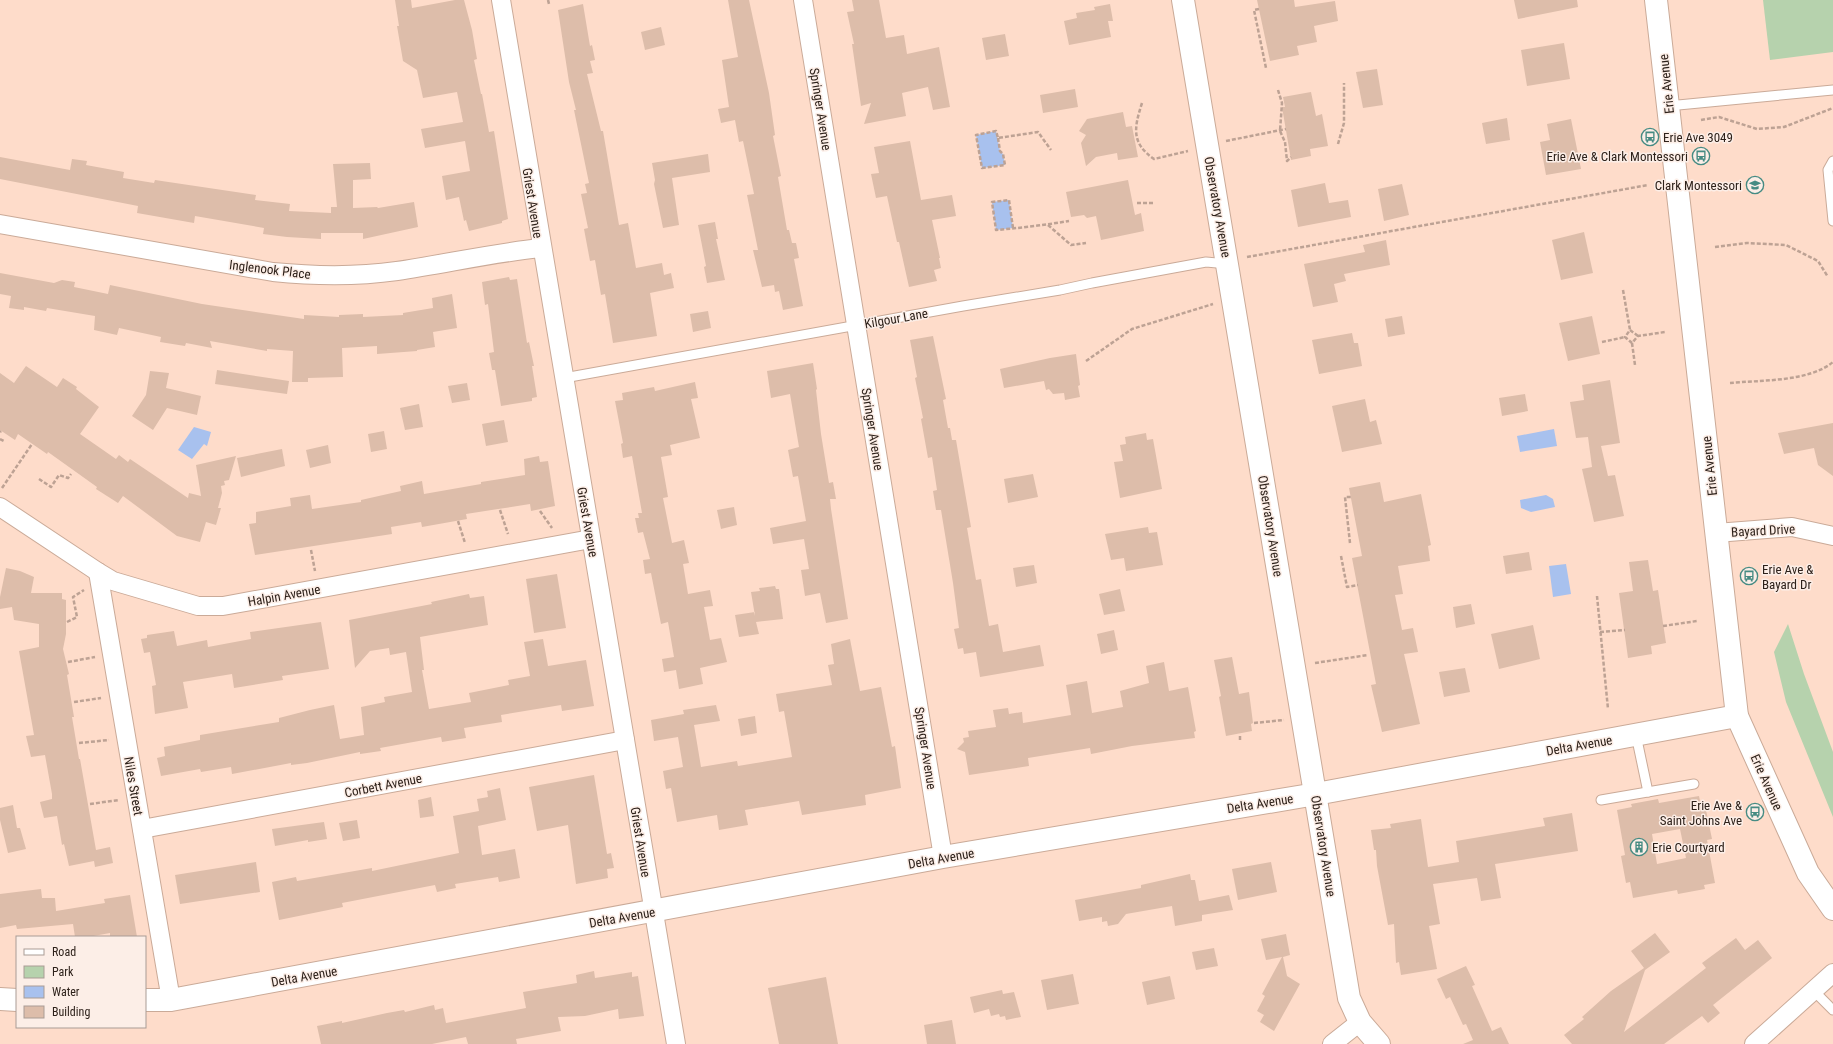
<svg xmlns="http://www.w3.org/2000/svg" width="1833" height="1044" font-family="'Roboto Condensed',sans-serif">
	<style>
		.green { fill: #b6d2ad }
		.water { fill: #a8c1ee }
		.building { fill: #ddbdaa; fill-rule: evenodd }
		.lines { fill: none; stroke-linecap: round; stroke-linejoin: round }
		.lane-casing { stroke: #caaa98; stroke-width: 11 }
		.street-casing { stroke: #caaa98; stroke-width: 20 }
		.secondary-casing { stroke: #caaa98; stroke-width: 24 }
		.path { stroke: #bda294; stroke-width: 2.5; stroke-dasharray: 4 2; stroke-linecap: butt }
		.lane { stroke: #fff; stroke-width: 9 }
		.street { stroke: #fff; stroke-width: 18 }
		.secondary { stroke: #fff; stroke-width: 22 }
		.labels { text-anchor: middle; stroke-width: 3; stroke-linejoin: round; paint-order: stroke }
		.street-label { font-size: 13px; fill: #2d211a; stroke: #fceee7 }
		.poi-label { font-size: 13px; fill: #2d211a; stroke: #fceee7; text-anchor: start }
	</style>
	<rect width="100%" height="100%" fill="#fedcca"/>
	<g class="green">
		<polygon points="1763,0 1833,0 1833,52 1770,60"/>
		<polygon points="1788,624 1804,674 1833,752 1833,817 1786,702 1774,652"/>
	</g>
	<g class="water">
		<polygon points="996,131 1000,151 1003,154 1005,165 982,168 976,135"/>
		<polygon points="1009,200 1013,228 996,230 992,202"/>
		<polygon points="194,427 211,432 207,446 204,444 192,459 178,450"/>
		<polygon points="1554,429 1557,446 1520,452 1517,436"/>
		<polygon points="1546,495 1553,499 1555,507 1531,512 1521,508 1520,500"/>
		<polygon points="1566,564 1571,594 1553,597 1549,566"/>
	</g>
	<g class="building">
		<polygon points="395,0 411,0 412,8 455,0 464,0 472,30 477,59 474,60 481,94 482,94 489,132 494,131 508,219 502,221 502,223 469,231 466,220 464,221 459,197 446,200 442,176 470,171 465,141 425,148 421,129 463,122 457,92 423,98 417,70 403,61 397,26 399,26"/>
		<polygon points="728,0 749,0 769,93 775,135 773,136 781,176 778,177 787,230 789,230 792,243 796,243 799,258 794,259 803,306 783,310 779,291 775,292 774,285 762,287 753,250 758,250 747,195 754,194 743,141 739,142 735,120 721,123 718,109 729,107 722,60 738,57"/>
		<polygon points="852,0 879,0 886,38 904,35 907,54 939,47 950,107 933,110 928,87 902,93 906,116 864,124 871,103 861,106 852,44 854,44 847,12 854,11"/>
		<polygon points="1257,0 1294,0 1295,7 1335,1 1338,21 1314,26 1317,42 1297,46 1299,55 1270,61"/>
		<polygon points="1514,0 1577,0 1578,7 1518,19"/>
		<polygon points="583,4 590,46 592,45 595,60 590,61 593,73 587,74 601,131 603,131 619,225 628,223 636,268 662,263 664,275 671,273 674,288 650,293 657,336 613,343 605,294 601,295 595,260 590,261 584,229 588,228 581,194 587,193 585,184 589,183 574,110 576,110 569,82 558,10"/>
		<polygon points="1110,4 1113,21 1108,21 1111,37 1069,45 1064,21 1077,18 1076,13 1095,10 1094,7"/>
		<polygon points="661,27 665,45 645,50 641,32"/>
		<polygon points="1005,34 1009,56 986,60 982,38"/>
		<polygon points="1564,43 1570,79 1527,86 1521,50"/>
		<polygon points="1377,69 1383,105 1363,108 1356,72"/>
		<polygon points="1075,89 1078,107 1043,113 1040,95"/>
		<polygon points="1311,92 1316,116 1322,114 1328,146 1310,149 1311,156 1291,160 1282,107 1285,107 1283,97"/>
		<polygon points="1123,112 1126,127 1132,126 1138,157 1118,160 1117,153 1096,157 1086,166 1081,143 1086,135 1079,131 1087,119"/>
		<polygon points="1507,118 1510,140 1486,144 1482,123"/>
		<polygon points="1571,119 1581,169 1546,175 1540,142 1550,140 1547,124"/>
		<polygon points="910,141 921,200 952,195 956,216 932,220 940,258 939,258 941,268 934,270 937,281 909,287 899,242 897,242 887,196 876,198 871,174 879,173 874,147"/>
		<polygon points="708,154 710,172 672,178 679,225 663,228 654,184 655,180 652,163"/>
		<polygon points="0,157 70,170 72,159 87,161 86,165 124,172 123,178 154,183 155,180 256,195 255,200 290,204 289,211 331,213 331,207 337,207 333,164 370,163 371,179 353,180 353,208 377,207 378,208 414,202 418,227 363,239 363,233 321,233 321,239 287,237 263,234 264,228 195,216 194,223 137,213 138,206 0,179"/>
		<polygon points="1128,180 1135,215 1141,213 1144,231 1101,240 1096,216 1087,218 1084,215 1071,217 1066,192"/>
		<polygon points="1325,183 1329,203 1348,200 1351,217 1298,227 1291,190"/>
		<polygon points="1402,184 1409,215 1384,221 1378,189"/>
		<polygon points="715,222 718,239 716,239 725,280 707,283 704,267 706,266 698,225"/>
		<polygon points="1584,232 1593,273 1561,280 1552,240"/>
		<polygon points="1386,240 1390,265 1344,274 1346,281 1334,284 1338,302 1313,307 1304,264 1365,252 1363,245"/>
		<polygon points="0,273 54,283 62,280 75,282 74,287 108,294 110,285 202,304 304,319 304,315 339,317 339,315 363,314 363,317 403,315 403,313 433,308 432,298 452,294 457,328 433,332 435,347 417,350 417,351 377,354 377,346 342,348 343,377 308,378 308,382 292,382 293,351 267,349 267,351 210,341 212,348 186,343 185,346 160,342 161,337 119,328 117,335 94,330 95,316 47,308 46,311 24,307 24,310 9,308 11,296 0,294"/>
		<polygon points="509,277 510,280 517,279 527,343 529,342 534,366 532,366 537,397 532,398 532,401 501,406 495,370 492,370 489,353 494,352 488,304 485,305 482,282"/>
		<polygon points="708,311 711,328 693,332 690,314"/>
		<polygon points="1402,316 1405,334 1388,337 1385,319"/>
		<polygon points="1592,316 1600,354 1568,361 1559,323"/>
		<polygon points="1352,333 1354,343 1358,343 1362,366 1319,374 1312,340"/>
		<polygon points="933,336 946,399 943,400 948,428 950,428 952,440 956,440 971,527 967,528 976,580 981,579 989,626 998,624 1003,652 1040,645 1044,666 980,677 976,652 964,654 963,648 958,649 954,629 959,628 953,583 941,510 936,510 933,491 937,490 932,457 928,458 921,419 923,418 915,378 917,377 910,340"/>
		<polygon points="1076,354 1080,385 1078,386 1080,397 1065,400 1064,393 1053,394 1049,389 1046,390 1044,381 1004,388 1000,369 1050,358"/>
		<polygon points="813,363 817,389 816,390 821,434 829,483 833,482 836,499 830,499 831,509 848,619 826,623 820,593 805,596 801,570 809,569 804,539 773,544 770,528 806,521 798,476 793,477 788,450 799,447 790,394 771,398 767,371"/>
		<polygon points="26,366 57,387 63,378 77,387 76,389 99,407 80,434 116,459 119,455 128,462 130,459 188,498 189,493 201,496 196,465 236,456 229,480 224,481 225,485 221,486 222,493 218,508 221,508 216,525 206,522 200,542 177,536 123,496 118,503 96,489 97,487 48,452 47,454 18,434 15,440 0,430 0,373 14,383"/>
		<polygon points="217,370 289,381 287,394 215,384"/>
		<polygon points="150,371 169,373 166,388 201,396 197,415 167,408 153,430 132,416 146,395"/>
		<polygon points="1610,380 1620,443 1601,446 1608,476 1615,475 1624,516 1594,522 1582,469 1592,467 1588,437 1576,438 1570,402 1584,400 1582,385"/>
		<polygon points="695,382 698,398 691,399 700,438 670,445 672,455 661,457 668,497 663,498 672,543 684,540 689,563 683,564 688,594 710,590 713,606 704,607 710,640 721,638 727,662 700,668 703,684 679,689 676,670 664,672 662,659 674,657 668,622 661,624 651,573 645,574 643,560 650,559 643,532 638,533 635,518 639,518 638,513 642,513 632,456 623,458 621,444 623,443 615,401 623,400 622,393 654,387 655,391"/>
		<polygon points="467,383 470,400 452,403 448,386"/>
		<polygon points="1525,394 1528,411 1502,416 1499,398"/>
		<polygon points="1365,399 1370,422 1376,420 1382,444 1342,452 1332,406"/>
		<polygon points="419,404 423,427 405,430 400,408"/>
		<polygon points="504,420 508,442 486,446 482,424"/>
		<polygon points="1833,423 1833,476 1818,465 1814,448 1784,454 1778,433"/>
		<polygon points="384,431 387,449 371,452 368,434"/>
		<polygon points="1146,433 1147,440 1153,439 1162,489 1120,498 1114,462 1123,461 1120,445 1126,444 1125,437"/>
		<polygon points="328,445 331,463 310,468 306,450"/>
		<polygon points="282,449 285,466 241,477 237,458"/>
		<polygon points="539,456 540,462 548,461 555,506 531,511 530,504 466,514 467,519 422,527 421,522 391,527 392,534 255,555 249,524 256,523 256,512 291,506 290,498 310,495 312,509 361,502 361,500 401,491 400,486 422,481 424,494 481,484 481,482 525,475 524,459"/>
		<polygon points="1033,474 1038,497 1008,503 1004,479"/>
		<polygon points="1380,482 1384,502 1421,494 1431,545 1428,546 1430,561 1398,566 1403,594 1395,595 1402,630 1413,628 1418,652 1404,654 1420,724 1382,732 1371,685 1376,684 1352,558 1362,556 1349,488"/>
		<polygon points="734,507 737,525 721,529 717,510"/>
		<polygon points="1148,527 1149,533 1157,532 1163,565 1126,571 1124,558 1111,560 1105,534"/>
		<polygon points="1529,552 1532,570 1506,574 1503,556"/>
		<polygon points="1648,560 1653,591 1658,590 1666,643 1651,646 1652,654 1628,658 1619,593 1633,591 1629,562"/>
		<polygon points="1034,565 1037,583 1016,587 1013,568"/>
		<polygon points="6,568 20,571 34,577 31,593 62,593 62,599 66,600 66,634 63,649 69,674 67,675 74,717 72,717 79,759 80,759 83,776 96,850 110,847 113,863 95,867 94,861 69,866 64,844 62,845 57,816 44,818 40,802 52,799 52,794 45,755 31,757 26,736 34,735 19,651 39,647 39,624 14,620 12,607 0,609 0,597"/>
		<polygon points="557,574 566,628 534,633 526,579"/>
		<polygon points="775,586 776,589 779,589 783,619 756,622 759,634 739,637 735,615 755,612 755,616 751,592 760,591 759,588"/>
		<polygon points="1120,589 1125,611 1104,615 1099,594"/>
		<polygon points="469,594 470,598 484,596 488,625 420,637 424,670 422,670 429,709 471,702 469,693 509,685 508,680 530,676 524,642 543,639 548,666 586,660 594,706 562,711 561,705 501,715 502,722 464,728 466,738 442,742 441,737 380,748 381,751 360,754 360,752 307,763 291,765 291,763 232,774 231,767 201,772 200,769 161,776 157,758 165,756 164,747 200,740 200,735 279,722 279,718 310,710 334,705 340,739 364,735 361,707 385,702 384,697 412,692 406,652 390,655 389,648 370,651 355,668 349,620 432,604 431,602"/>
		<polygon points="1471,604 1475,624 1456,628 1453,607"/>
		<polygon points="321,622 329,669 282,676 283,680 234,688 232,674 183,682 188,708 155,714 152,686 156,685 150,652 144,653 141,639 147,638 147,635 174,631 177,646 207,640 208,647 251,639 250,632"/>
		<polygon points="1533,625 1540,659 1499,669 1491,634"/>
		<polygon points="1114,630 1118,650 1101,654 1097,634"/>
		<polygon points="850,639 860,691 881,687 892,747 895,746 901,788 865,795 866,805 802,815 799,801 745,810 748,825 719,830 717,815 677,822 671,788 666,789 663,771 683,767 678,737 654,741 651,720 684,714 683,710 716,705 720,721 694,725 701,767 737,761 738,766 792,757 784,711 779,712 776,694 832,685 828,665 834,664 831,644"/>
		<polygon points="1232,657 1239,694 1249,692 1253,723 1251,724 1252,731 1226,736 1219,697 1221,696 1214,660"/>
		<polygon points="1164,662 1169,691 1188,687 1196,731 1194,732 1195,738 1132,746 1091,754 1090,748 1028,758 1029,766 969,775 965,752 957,749 964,742 963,738 969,737 968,731 996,727 993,710 1008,708 1009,714 1022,712 1023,723 1071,715 1066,685 1087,681 1092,713 1123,707 1120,691 1149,683 1146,666"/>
		<polygon points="1465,668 1470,692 1444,697 1439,672"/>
		<polygon points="755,716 757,733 741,736 738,719"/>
		<polygon points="594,775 607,854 611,853 614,868 607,869 608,878 576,884 568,825 537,831 529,787"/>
		<polygon points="500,788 506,820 478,826 482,855 515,849 520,878 499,882 498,877 455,884 456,888 437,892 435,885 342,903 343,907 279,920 272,882 296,877 297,881 372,868 372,871 459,853 453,816 479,811 477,799 488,797 487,791"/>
		<path d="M1699,796L1702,811L1706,810L1712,839L1707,840L1715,883L1704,885L1705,889L1678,894L1677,890L1633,898L1630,882L1626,883L1621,856L1625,855L1617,810L1632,807L1631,804L1658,799L1659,803ZM1680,829L1686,858L1657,864L1652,834Z"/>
		<polygon points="431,797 434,816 420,818 418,800"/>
		<polygon points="13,805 17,828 20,828 26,849 8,853 0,820 0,808"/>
		<polygon points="1572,813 1578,851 1495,864 1501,898 1481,901 1477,878 1433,884 1440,924 1429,926 1437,969 1401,975 1399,962 1396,963 1394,924 1388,925 1377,866 1376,850 1374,850 1371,830 1391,828 1390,824 1421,819 1428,867 1459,862 1456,841 1545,826 1543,818"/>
		<polygon points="357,820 360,838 343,841 339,823"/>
		<polygon points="324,822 327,839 308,842 308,840 275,846 272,829"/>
		<polygon points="256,862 260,892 180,904 175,875"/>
		<polygon points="1271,862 1277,892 1238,900 1232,869"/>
		<polygon points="1190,874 1191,880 1195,880 1199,901 1229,895 1233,910 1202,915 1202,921 1175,926 1172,906 1126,914 1118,924 1108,926 1107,921 1102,922 1102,917 1079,921 1075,900 1141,888 1141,885"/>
		<polygon points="41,889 42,898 55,898 56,911 105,903 104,899 130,895 137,937 110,937 110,933 88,937 75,937 73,924 17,929 16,925 0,928 0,894"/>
		<polygon points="1655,933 1670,952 1645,970 1624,1032 1706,968 1702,963 1736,938 1745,950 1758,940 1772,958 1713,1005 1720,1013 1708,1023 1702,1016 1664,1044 1572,1044 1564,1035 1584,1019 1582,1017 1611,991 1644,968 1631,951"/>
		<polygon points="1286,934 1290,955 1283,957 1287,976 1300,984 1274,1031 1260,1022 1264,1015 1257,1011 1265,996 1262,994 1282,957 1266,960 1261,939"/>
		<polygon points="1214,948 1218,966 1196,970 1192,952"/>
		<polygon points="1466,966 1475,985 1472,986 1492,1031 1501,1027 1509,1044 1463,1044 1473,1040 1466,1024 1463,1025 1450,997 1446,999 1437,979"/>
		<polygon points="594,971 595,978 632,972 632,977 638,976 644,1016 619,1019 618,1009 585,1016 558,1017 561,1031 516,1039 517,1044 468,1044 466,1037 432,1044 321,1044 317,1026 342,1021 342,1023 387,1013 404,1010 405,1012 434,1005 435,1010 443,1008 446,1023 526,1008 523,992 577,983 576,975"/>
		<polygon points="1073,974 1079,1004 1047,1010 1041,980"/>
		<polygon points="1170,976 1175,999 1147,1005 1142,982"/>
		<polygon points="826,977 838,1044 779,1044 768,988"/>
		<polygon points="1002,990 1003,994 1014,992 1021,1017 1006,1020 1005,1016 1000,1017 999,1014 991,1016 989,1009 974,1013 970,997"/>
		<polygon points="952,1020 956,1044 927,1044 924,1025"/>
	</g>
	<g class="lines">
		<defs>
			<g id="lane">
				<polyline points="1668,106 1833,90"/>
				<polyline points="1833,161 1828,170 1833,221"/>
				<polyline points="564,378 963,306 1060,290 1092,283 1206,262 1228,264"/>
				<polyline points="1636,735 1648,792"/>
				<polyline points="1601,800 1694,784"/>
				<polyline points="1814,991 1833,1010"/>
			</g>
			<g id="street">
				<polyline points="501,0 676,1044"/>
				<polyline points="803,0 943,857"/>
				<path d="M0,224L273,272C314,276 355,277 397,271C445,264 492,253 541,248"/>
				<polyline points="0,507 98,572 113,581 198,606 223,606 591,539"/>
				<polyline points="1716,533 1792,527 1833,536"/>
				<polyline points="98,572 171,1000"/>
				<polyline points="142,829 625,740"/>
				<polyline points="1332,1044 1360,1022"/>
				<polyline points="1754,1044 1833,973"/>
			</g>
			<g id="secondary">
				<polyline points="1183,0 1349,998 1360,1022 1379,1044"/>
				<polyline points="1656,0 1737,716 1808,873 1833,909"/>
				<polyline points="0,999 17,1000"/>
				<polyline points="145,1000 171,1000 943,857 1316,794 1737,716"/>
			</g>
		</defs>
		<use href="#lane" class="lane-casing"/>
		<use href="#street" class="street-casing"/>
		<use href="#secondary" class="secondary-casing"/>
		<g class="path">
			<polyline points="548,0 549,4"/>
			<polyline points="1259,9 1254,10 1266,68"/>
			<polyline points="1278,90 1282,103 1280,131 1285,142 1287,161 1291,157"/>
			<path d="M1142,103C1134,128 1131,143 1154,159L1188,151"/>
			<polyline points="1701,120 1719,117 1757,129 1784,127 1833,108"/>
			<polyline points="998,138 1000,151 1003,154 1005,165 982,168 976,135 996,131 998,138 1038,132 1051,150"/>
			<polyline points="1226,141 1286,129"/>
			<polyline points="1338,144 1344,123 1344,83"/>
			<polyline points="1137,203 1155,203"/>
			<polyline points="1048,225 1071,245 1086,243"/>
			<path d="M1013,228L1009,200L992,202L996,230C1020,228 1045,225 1069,221"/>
			<polyline points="1715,247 1747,243 1786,245 1818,261 1828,277"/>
			<polyline points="1247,257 1648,185"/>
			<polyline points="1623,290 1630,330"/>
			<polyline points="1638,336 1630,330 1625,337 1632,343 1638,336 1665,332"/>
			<polyline points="1602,342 1625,337"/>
			<polyline points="1632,343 1635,365"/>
			<polyline points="1086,361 1132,329 1213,304"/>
			<path d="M1730,383C1761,380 1809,382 1833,362"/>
			<polyline points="0,432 1,431"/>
			<polyline points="0,439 4,441"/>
			<polyline points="39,479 51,487 59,475 68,478 71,474"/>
			<polyline points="2,488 32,444"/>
			<polyline points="500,510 508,534"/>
			<polyline points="540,511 552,528"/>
			<polyline points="458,521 465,543"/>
			<polyline points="1350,543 1345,497 1351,497"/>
			<polyline points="311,550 315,571"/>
			<polyline points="1341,556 1347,587 1358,585"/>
			<polyline points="1597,596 1608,709"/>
			<polyline points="67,622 77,617 73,597 84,590"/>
			<polyline points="1663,626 1697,621"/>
			<polyline points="1600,632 1625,630"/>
			<polyline points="68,662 95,657"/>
			<polyline points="1315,663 1368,655"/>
			<polyline points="74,702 101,698"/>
			<polyline points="1254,723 1284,720"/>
			<polyline points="1240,736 1240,740"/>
			<polyline points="79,743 109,740"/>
			<polyline points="90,804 119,800"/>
		</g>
		<use href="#lane" class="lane"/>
		<use href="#street" class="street"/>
		<use href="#secondary" class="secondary"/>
	</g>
	<defs>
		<symbol id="bus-ring" viewBox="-11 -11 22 22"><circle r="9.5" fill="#fceee7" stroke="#468b83" stroke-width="1.5"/><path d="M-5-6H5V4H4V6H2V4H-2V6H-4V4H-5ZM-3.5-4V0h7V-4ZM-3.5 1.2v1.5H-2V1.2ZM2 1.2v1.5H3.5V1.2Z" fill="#468b83"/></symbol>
		<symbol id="school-ring" viewBox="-11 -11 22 22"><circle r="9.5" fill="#fceee7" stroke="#468b83" stroke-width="1.5"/><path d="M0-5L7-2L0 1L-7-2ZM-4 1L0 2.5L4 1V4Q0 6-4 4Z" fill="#468b83"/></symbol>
		<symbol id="building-ring" viewBox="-11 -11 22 22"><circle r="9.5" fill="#fceee7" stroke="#468b83" stroke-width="1.5"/><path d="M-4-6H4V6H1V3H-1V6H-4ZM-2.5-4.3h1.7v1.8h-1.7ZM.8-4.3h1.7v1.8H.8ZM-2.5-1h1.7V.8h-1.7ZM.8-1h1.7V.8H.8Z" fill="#468b83"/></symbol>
	</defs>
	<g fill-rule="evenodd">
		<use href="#bus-ring" x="1640" y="127" width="20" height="20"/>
		<use href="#bus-ring" x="1691" y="146" width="20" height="20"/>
		<use href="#school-ring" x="1745" y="175" width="20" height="20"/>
		<use href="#bus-ring" x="1739" y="566" width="20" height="20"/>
		<use href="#bus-ring" x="1745" y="802" width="20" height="20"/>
		<use href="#building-ring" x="1629" y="837" width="20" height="20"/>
	</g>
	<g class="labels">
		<g class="street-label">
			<text transform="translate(1666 84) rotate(-96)" y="5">Erie Avenue</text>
			<text transform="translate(821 109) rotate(81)" y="5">Springer Avenue</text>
			<text transform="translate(533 203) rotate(81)" y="5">Griest Avenue</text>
			<text transform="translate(1218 207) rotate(80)" y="5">Observatory Avenue</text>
			<text transform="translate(270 269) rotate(7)" y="5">Inglenook Place</text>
			<text transform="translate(896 318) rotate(-10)" y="5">Kilgour Lane</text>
			<text transform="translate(873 429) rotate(81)" y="5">Springer Avenue</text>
			<text transform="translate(1709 466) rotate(-96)" y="5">Erie Avenue</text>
			<text transform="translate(588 522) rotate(80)" y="5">Griest Avenue</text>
			<text transform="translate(1271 526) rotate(81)" y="5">Observatory Avenue</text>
			<text transform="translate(1763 530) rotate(-3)" y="5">Bayard Drive</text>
			<text transform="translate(284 595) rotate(-10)" y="5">Halpin Avenue</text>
			<text transform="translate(1579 745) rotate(-10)" y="5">Delta Avenue</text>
			<text transform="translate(926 748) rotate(81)" y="5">Springer Avenue</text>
			<text transform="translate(1767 782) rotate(66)" y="5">Erie Avenue</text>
			<text transform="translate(383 785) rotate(-11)" y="5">Corbett Avenue</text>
			<text transform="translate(134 786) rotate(80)" y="5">Niles Street</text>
			<text transform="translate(1260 803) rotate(-9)" y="5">Delta Avenue</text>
			<text transform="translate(641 842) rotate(81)" y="5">Griest Avenue</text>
			<text transform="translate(1324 846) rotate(81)" y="5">Observatory Avenue</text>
			<text transform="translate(941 858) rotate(-10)" y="5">Delta Avenue</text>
			<text transform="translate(622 917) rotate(-10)" y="5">Delta Avenue</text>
			<text transform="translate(304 976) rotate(-10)" y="5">Delta Avenue</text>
		</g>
		<g class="poi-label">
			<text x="1663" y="142">Erie Ave 3049</text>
			<text x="1688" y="161" text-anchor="end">Erie Ave &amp; Clark Montessori</text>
			<text x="1742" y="190" text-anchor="end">Clark Montessori</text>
			<text x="1762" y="574">Erie Ave &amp;<tspan x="1762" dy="15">Bayard Dr</tspan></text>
			<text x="1742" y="810" text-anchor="end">Erie Ave &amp;<tspan x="1742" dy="15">Saint Johns Ave</tspan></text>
			<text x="1652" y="852">Erie Courtyard</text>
		</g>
	</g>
	<rect x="16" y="936" width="130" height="92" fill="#fceee7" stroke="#a99c95"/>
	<rect x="24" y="949" width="20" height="6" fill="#ffffff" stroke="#a99c95"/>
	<text x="52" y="956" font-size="12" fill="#2d211a">Road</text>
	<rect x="24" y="966" width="20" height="12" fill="#b6d2ad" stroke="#a99c95"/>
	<text x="52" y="976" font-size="12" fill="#2d211a">Park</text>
	<rect x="24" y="986" width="20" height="12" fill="#a8c1ee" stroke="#a99c95"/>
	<text x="52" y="996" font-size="12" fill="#2d211a">Water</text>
	<rect x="24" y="1006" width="20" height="12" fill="#ddbdaa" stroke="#a99c95"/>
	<text x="52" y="1016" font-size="12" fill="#2d211a">Building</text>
</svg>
